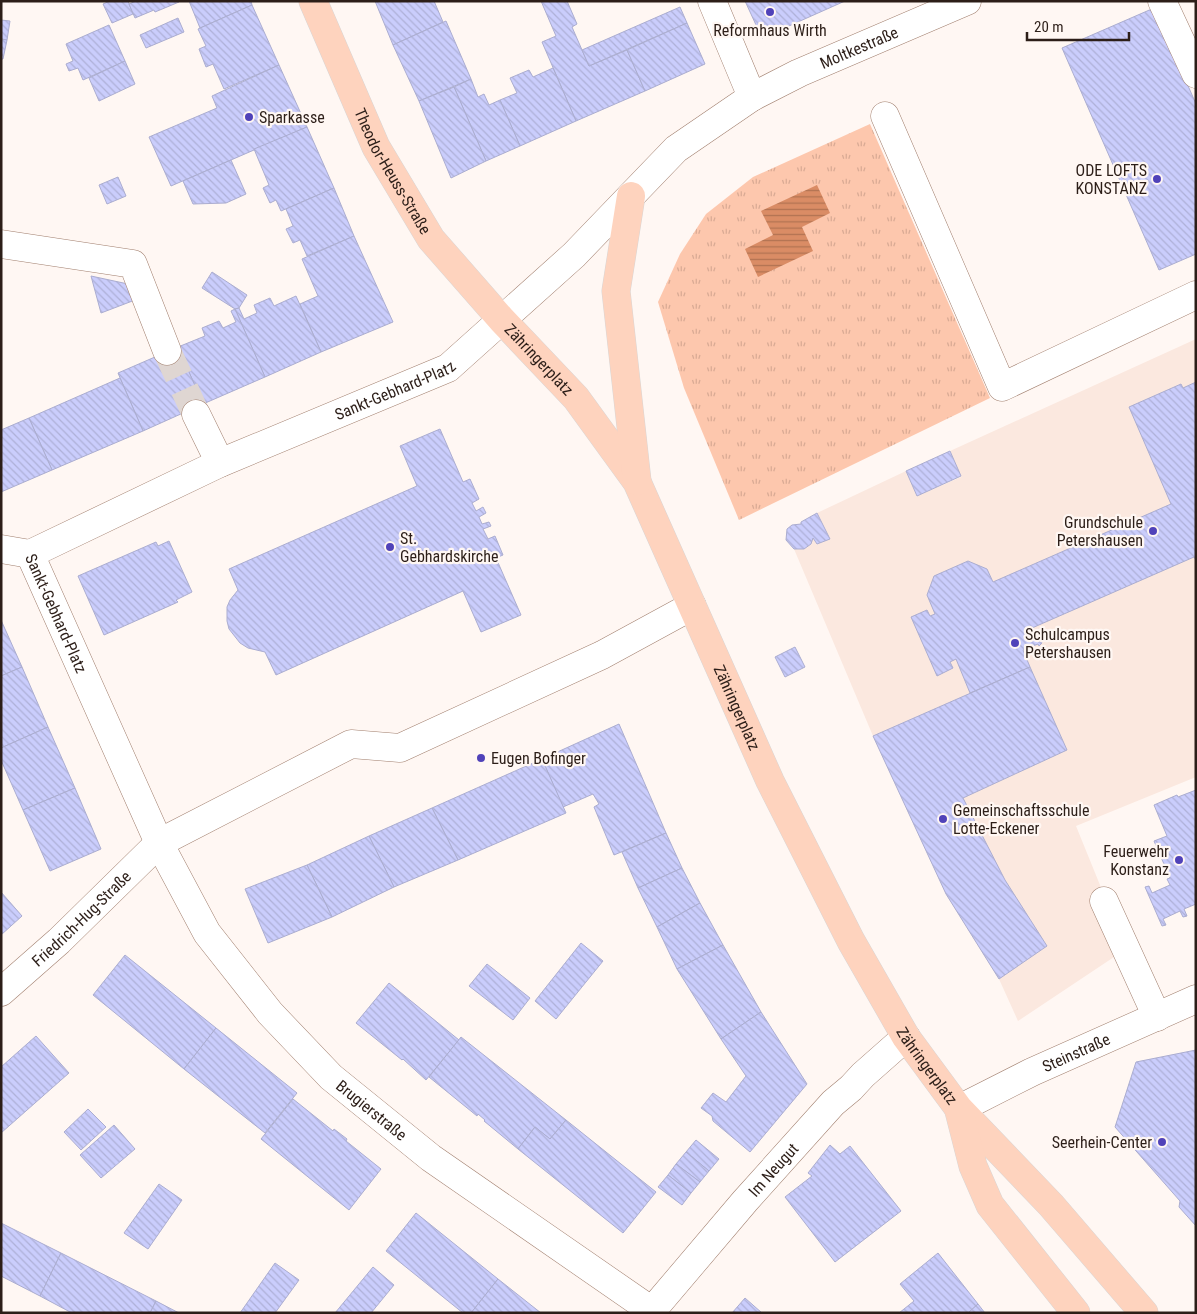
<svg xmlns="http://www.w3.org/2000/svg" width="1197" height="1314" font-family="'Roboto Condensed',sans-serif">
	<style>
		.built { fill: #fbe8df }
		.park { fill: url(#park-tufts) }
		.water { fill: url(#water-rules) }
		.building { fill: url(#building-back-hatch); stroke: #abadd0 }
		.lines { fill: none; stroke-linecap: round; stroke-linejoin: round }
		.minor-tunnel { stroke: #dfd6d2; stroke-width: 28; stroke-dasharray: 28 14; stroke-linecap: butt }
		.minor-casing { stroke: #a17f6e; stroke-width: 29 }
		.major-casing { stroke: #d9d6d5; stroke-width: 29 }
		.minor { stroke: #fff; stroke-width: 28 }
		.major { stroke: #fed3be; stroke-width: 28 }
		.poi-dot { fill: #5042b9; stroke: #fff7f3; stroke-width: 2 }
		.labels { text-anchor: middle; stroke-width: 4.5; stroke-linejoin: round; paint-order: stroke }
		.poi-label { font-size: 16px; fill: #2c1e18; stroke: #fff7f3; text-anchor: start }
		.street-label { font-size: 16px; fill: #2c1e18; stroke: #fff7f3 }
	</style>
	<defs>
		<pattern id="park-tufts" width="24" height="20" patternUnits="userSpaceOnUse" patternTransform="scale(1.25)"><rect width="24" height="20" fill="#fdc7ad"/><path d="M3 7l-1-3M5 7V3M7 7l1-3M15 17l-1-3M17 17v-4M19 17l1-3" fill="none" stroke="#d9aa94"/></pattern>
		<pattern id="water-rules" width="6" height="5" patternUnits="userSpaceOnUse" patternTransform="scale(1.25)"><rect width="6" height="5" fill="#da8c65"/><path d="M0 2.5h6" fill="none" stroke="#b17252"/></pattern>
		<pattern id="building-back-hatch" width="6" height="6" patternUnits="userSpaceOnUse" patternTransform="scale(1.25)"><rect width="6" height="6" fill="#cacdfc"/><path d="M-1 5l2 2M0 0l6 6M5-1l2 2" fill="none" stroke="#aeb0d7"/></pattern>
	</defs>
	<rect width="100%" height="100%" fill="#fff7f3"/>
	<polygon class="built" points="1196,339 1196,777 1076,826 1126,949 1018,1021 999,979 946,894 873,736 794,549 804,549 811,544 813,538 817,544 830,539 817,513 906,471 917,496 961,477 950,451"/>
	<polygon class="park" points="870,124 990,398 739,520 684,388 658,302 680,254 706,214 753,177"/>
	<polygon class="water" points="817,185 830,213 802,227 813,251 758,277 745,249 773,235 761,211"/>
	<g class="building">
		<polygon points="110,1 128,1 133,14 112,23 103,4"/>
		<polygon points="136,1 179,1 179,2 155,12 154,10 135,18 129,4"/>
		<polygon points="189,1 251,1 252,5 200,28"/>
		<polygon points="375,1 434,1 443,22 393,45"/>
		<polygon points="541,1 567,1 577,24 572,27 589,66 627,50 645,91 576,121 542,42 556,36"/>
		<polygon points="745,1 845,1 762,38"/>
		<polygon points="252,5 279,65 224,89 213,64 206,67 199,49 206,46 198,29"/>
		<polygon points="680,7 687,23 589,66 582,50"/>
		<polygon points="1154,8 1196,104 1196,254 1159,270 1062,48"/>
		<polygon points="178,18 184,32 146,48 140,35"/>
		<polygon points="1,20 10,21 7,40 1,39"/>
		<polygon points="446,21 471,79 419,101 393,45"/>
		<polygon points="687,23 705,64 645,91 627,50"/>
		<polygon points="109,25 125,61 83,80 78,68 69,71 66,64 73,61 66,44"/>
		<polygon points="1,39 7,40 3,59 1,59"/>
		<polygon points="125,61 135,84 99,101 89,78"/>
		<polygon points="279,65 307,127 171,186 149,137 217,108 212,96"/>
		<polygon points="553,68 576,121 520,146 500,100 517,93 510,78 529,70 533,77"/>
		<polygon points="471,79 478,97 484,94 489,105 500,100 520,146 486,161 454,87"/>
		<polygon points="454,87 486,161 451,178 419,101"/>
		<polygon points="307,127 334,188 281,211 276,200 270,203 263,188 269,185 254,149"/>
		<polygon points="231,160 246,194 226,203 193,204 183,181"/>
		<polygon points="118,177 126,196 107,204 99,185"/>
		<polygon points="334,188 354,236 307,256 300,240 293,243 286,229 293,226 286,209"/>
		<polygon points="354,236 393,322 321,352 300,304 318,296 302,259"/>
		<polygon points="212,272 247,295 239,308 235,309 202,288"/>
		<polygon points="91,276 128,284 135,300 101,313"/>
		<polygon points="296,296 321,352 265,377 235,309 239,308 244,319 257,313 254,305 270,298 274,306"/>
		<polygon points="235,309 265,377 203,404 178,347 205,336 202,328 219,321 223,328 236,322 231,311"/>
		<polygon points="178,347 203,404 143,431 118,373"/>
		<polygon points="120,378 143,431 52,470 29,418"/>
		<polygon points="1196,382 1196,560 1194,557 1032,628 1038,642 1041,641 1042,643 1039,646 1038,644 1023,650 1030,667 970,693 956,659 950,662 953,668 937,676 911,617 927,610 930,616 935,614 927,595 934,576 968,561 987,569 993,582 1171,504 1129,407 1181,384 1183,388"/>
		<polygon points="29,418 52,470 1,492 1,430"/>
		<polygon points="440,429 463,482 470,479 479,499 472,503 476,511 483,507 486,513 479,517 482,524 489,522 491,526 483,529 488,539 495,536 503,555 496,558 521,615 481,632 463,591 276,675 265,652 248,648 240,643 229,629 227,621 227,607 230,600 238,590 229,569 417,486 400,446"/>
		<polygon points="950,451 961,476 917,496 906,471"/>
		<polygon points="817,513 830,539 817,544 813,538 811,544 804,549 794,549 786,540 787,529 792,525 801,524 801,522"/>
		<polygon points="169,541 192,592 176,600 178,602 104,635 78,576 156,542 158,546"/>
		<polygon points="1,620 22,667 1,676"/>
		<polygon points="795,647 805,667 785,677 775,657"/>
		<polygon points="22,667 48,727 1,748 1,676"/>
		<polygon points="1030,667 1067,750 963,798 1005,880 1047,946 999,979 946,894 873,736"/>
		<polygon points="619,724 666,833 614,855 594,807 599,804 593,794 563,807 542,759"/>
		<polygon points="48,727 75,788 23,810 1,760 1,748"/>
		<polygon points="542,759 566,813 458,860 432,808"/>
		<polygon points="75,788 101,849 50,871 23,810"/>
		<polygon points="1196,790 1196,904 1184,909 1187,916 1183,917 1180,911 1163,919 1166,925 1162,926 1145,887 1149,886 1152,893 1170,885 1167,879 1170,878 1154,841 1167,836 1154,805 1177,795 1178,797"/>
		<polygon points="432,808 458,860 394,887 369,836"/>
		<polygon points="666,833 682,868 638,888 622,852"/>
		<polygon points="369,836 394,887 332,917 307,865"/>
		<polygon points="307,865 332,917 268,943 245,889"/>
		<polygon points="682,868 700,903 657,927 638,888"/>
		<polygon points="1,892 22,916 1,935"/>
		<polygon points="700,903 723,945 677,969 657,927"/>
		<polygon points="581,943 603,961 556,1019 535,1001"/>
		<polygon points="723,945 761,1012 721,1039 677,969"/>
		<polygon points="125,955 216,1028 184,1069 93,995"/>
		<polygon points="487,964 530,998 513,1020 469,986"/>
		<polygon points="389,983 459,1040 426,1080 403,1059 402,1060 356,1023"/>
		<polygon points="761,1012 807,1084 750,1152 713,1121 712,1116 701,1108 713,1093 726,1102 746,1076 721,1039"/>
		<polygon points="216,1028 297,1093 265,1133 184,1069"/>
		<polygon points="36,1036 69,1073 1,1133 1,1067"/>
		<polygon points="461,1037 566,1120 550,1139 535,1127 518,1149 484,1121 485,1120 478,1114 477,1116 429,1077"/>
		<polygon points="1196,1050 1196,1226 1179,1207 1180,1201 1115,1127 1136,1062"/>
		<polygon points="293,1099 333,1131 334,1129 347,1139 346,1141 381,1169 349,1210 261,1139"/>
		<polygon points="88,1109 106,1127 81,1150 64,1132"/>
		<polygon points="566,1120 656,1192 623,1233 518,1149 535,1127 550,1139"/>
		<polygon points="114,1125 135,1149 101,1178 80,1155"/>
		<polygon points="696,1140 719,1159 709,1171 686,1152"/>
		<polygon points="830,1145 840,1154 850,1146 901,1211 835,1262 785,1197 812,1176 808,1173"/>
		<polygon points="686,1152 709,1171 700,1182 676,1164"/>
		<polygon points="676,1164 700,1182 691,1193 668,1175"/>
		<polygon points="668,1175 691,1193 682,1205 658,1187"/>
		<polygon points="159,1184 182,1200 148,1249 124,1233"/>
		<polygon points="416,1213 498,1279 471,1313 463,1313 386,1251"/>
		<polygon points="1,1223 61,1253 40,1296 1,1276"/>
		<polygon points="61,1253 156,1301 150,1313 72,1313 40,1296"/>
		<polygon points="938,1253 978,1304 968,1313 899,1313 914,1301 900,1284"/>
		<polygon points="275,1263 299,1280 275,1313 240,1313"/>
		<polygon points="373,1267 394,1285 371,1313 335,1313"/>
		<polygon points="498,1279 541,1313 471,1313"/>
		<polygon points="745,1298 762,1313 732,1313"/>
		<polygon points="156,1301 179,1313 150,1313"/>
		<polygon points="978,1304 985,1313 968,1313"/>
	</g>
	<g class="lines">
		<polyline class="minor-tunnel" points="167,351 196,414"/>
		<defs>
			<g id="minor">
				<polyline points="712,1 752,97"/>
				<polyline points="1162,1 1196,74"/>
				<polyline points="885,116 1002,387 1196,295"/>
				<polyline points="1,244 133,264 167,351"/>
				<polyline points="196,414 220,463"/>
				<polyline points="1,549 30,554"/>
				<path id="s1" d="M30,554L220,463L448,368L574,255L676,149L752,97L799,73L967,1"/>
				<path id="s2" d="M30,554L159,843L207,933L270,1013L331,1077L431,1158L652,1311"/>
				<polyline points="1104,901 1157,1017"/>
				<path id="s3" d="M1,992L59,941L159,843L351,744L400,748L602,655L692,606"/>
				<path id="s4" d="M959,1109L1032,1072L1196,999"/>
				<path id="s5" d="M650,1313L745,1201L833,1103L851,1088L863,1075L906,1037"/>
			</g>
			<g id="major">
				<path id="s6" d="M313,1L376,147L431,239L502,320L576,398L637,482L770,781L851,941L906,1037L959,1109L1051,1205L1144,1313"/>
				<polyline points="631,196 616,291 637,481"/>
				<polyline points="959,1111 973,1166 990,1205 1076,1313"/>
			</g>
		</defs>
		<use href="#minor" class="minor-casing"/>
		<use href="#major" class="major-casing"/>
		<use href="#minor" class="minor"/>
		<use href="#major" class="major"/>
	</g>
	<g class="poi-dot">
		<circle cx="770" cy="12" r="5"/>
		<circle cx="249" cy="117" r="5"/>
		<circle cx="1157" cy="179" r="5"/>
		<circle cx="1153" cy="531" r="5"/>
		<circle cx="390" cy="547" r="5"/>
		<circle cx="1015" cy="643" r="5"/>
		<circle cx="481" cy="758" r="5"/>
		<circle cx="943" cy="819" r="5"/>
		<circle cx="1179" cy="860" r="5"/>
		<circle cx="1162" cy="1142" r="5"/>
	</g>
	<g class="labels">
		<g class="poi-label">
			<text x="770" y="36" text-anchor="middle">Reformhaus Wirth</text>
			<text x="259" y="123">Sparkasse</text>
			<text x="1147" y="176" text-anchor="end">ODE LOFTS<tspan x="1147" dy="18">KONSTANZ</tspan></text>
			<text x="1143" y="528" text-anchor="end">Grundschule<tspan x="1143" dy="18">Petershausen</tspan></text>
			<text x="400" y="544">St.<tspan x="400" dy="18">Gebhardskirche</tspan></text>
			<text x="1025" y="640">Schulcampus<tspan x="1025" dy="18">Petershausen</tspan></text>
			<text x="491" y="764">Eugen Bofinger</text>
			<text x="953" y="816">Gemeinschaftsschule<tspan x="953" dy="18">Lotte-Eckener</tspan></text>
			<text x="1169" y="857" text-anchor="end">Feuerwehr<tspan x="1169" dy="18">Konstanz</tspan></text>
			<text x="1152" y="1148" text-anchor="end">Seerhein-Center</text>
		</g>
		<g class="street-label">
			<text dy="6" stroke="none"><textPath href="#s1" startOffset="984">Moltkestraße</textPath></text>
			<text dy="6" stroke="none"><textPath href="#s6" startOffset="188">Theodor-Heuss-Straße</textPath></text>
			<text dy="6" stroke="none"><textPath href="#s6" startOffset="428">Zähringerplatz</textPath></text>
			<text dy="6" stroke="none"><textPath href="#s1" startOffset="400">Sankt-Gebhard-Platz</textPath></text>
			<text dy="6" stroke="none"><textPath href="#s2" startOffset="65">Sankt-Gebhard-Platz</textPath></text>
			<text dy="6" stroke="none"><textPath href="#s6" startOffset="832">Zähringerplatz</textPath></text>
			<text dy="6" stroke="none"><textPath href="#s3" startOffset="109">Friedrich-Hug-Straße</textPath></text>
			<text dy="6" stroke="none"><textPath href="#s4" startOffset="130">Steinstraße</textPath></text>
			<text dy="6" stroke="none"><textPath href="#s6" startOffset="1238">Zähringerplatz</textPath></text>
			<text dy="6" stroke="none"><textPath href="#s2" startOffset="661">Brugierstraße</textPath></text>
			<text dy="6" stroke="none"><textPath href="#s5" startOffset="189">Im Neugut</textPath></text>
		</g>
	</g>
	<rect width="1197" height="1314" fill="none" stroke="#2c1e18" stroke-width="5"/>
	<path d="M1027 32v8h102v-8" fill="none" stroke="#2c1e18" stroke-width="2.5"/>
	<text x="1034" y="32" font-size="15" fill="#2c1e18" stroke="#fff7f3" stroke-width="4" paint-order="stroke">20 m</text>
</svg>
